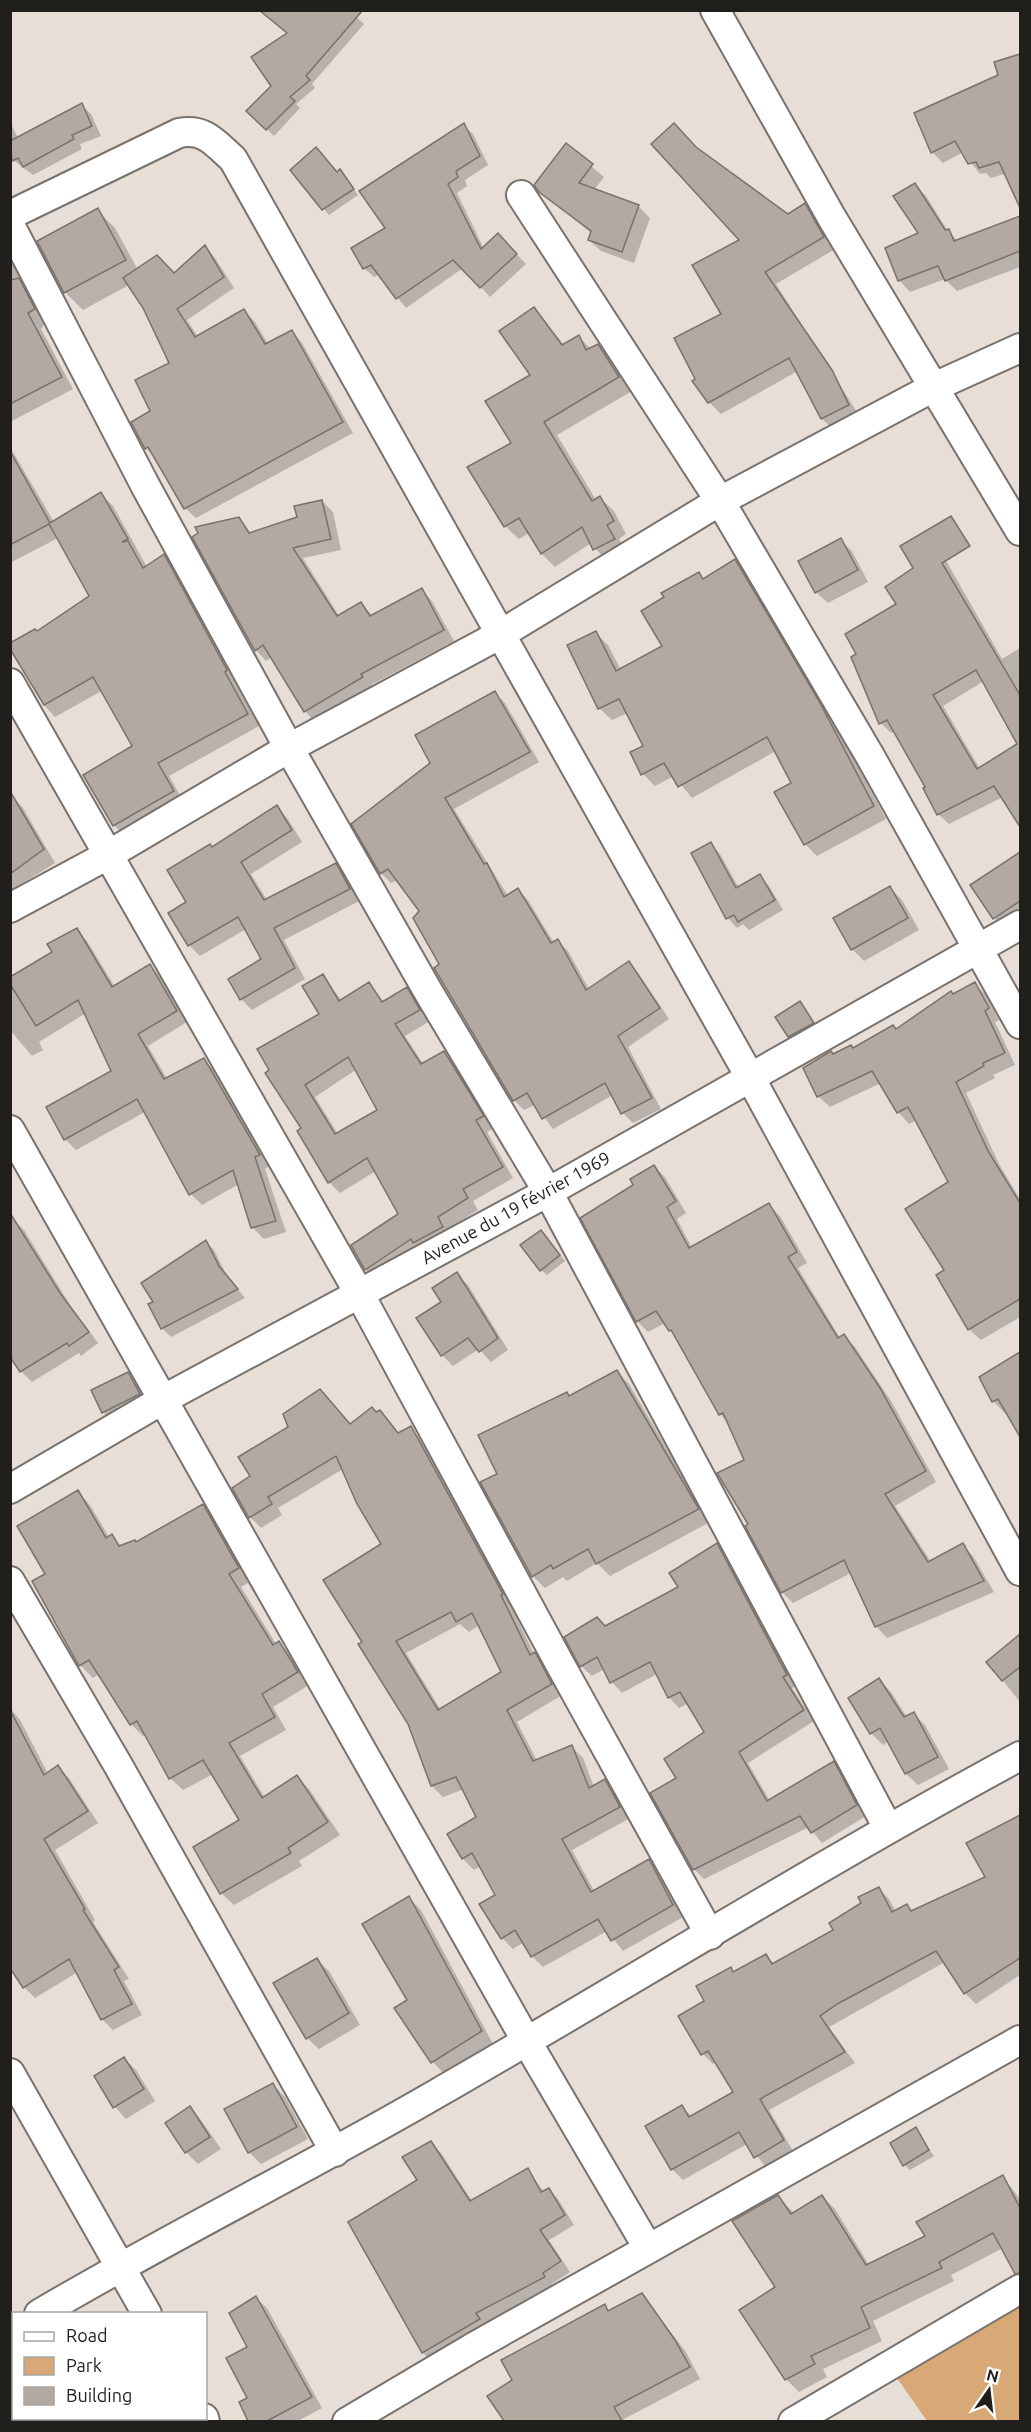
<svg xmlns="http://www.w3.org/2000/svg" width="1031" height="2432" font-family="Ubuntu,sans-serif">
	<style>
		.green { fill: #d8a876 }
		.shadow { fill: #0003; fill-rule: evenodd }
		.building { fill: #b1a9a2; stroke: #78726b; stroke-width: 1.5; fill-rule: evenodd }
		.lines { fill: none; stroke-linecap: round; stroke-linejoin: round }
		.minor-casing { stroke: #79726c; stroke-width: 32 }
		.minor { stroke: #fff; stroke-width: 28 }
		.labels { text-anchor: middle; stroke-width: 5; stroke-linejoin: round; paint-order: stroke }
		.street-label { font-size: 18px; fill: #211f1c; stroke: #fff }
	</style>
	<rect width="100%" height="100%" fill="#e6ded7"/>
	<polygon class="green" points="1020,2301 1020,2421 927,2421 890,2368"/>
	<g class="shadow">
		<polygon points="349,10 364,24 312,84 315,88 296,104 300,108 274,136 248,111 273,86 288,34 267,16"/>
		<polygon points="1019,56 1020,179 1015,182 1007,173 991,178 986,173 980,174 963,152 943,163 932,152"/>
		<polygon points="81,105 91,114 101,136 80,144 82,149 33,175 13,160 10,154 10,122 18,138"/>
		<polygon points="463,125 473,134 488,165 465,180 467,186 457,193 484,249 498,235 526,264 490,297 463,268 406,308 379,274 374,277 364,268 388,229"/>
		<polygon points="566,145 604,177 594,190 638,206 650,218 634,263 601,251 589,240 591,233 540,191"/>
		<polygon points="698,150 788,215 805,205 816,217 835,249 776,284 860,417 834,430 822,419 798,371 721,414 709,402 723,315 741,240"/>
		<polygon points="292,171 340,171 358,195 329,215"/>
		<polygon points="915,185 926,196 948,231 958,241 1020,217 1020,267 957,291 945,279 910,292 899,280 920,234"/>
		<polygon points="97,210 115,228 138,270 174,275 205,247 215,258 234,288 187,320 198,337 244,311 255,322 268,344 292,332 302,343 353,433 196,518 185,508 156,458 146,448 133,422 152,411 171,364 144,307 129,285 83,310 65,292 39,242"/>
		<polygon points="10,261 19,270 46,322 41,329 73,389 10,422"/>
		<polygon points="534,308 564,345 579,337 591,349 598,346 611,359 632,391 557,435 596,500 600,498 614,511 626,534 619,539 627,553 608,563 591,543 555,567 542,554 529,533 519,539 505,526 513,444 532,375"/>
		<polygon points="10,447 54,522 101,494 113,506 147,567 164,556 176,568 238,682 236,684 259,726 169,776 185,804 126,837 114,825 85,775 134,747 105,689 55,717 44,705 10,646 37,633 91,597 58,538 10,563"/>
		<polygon points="322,501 333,512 341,550 303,558 339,616 361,604 373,616 422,590 432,601 454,641 371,685 372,688 315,722 305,711 272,657 266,661 256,650 239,519 252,534 299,518"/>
		<polygon points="840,540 852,551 868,582 828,603 816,592"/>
		<polygon points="936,543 1002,659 1020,648 1020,742 984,681 943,706 980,769 1020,743 1020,822 1003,797 949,824 938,814 928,787 895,731 891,733 881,723 859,654 898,604 915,569"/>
		<polygon points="735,561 747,573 831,715 886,819 817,856 805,844 793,783 776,751 692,798 674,776 655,786 643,774 645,746 628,713 612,720 599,708 596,633 608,645 621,670 664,646 699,574 705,580"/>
		<polygon points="495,693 505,703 539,762 454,809 508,896 518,890 528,900 554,943 558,941 568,951 589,989 629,963 639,974 669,1019 628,1047 661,1109 633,1123 623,1113 613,1095 553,1129 535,1105 524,1110 514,1100 441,965 421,911 398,880 391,883 381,873 432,763"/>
		<polygon points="13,798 23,808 55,863 10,891 10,800"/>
		<polygon points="276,807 288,819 302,842 251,874 267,900 335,865 347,876 361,900 284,940 305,979 252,1010 241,999 263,960 246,929 200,956 189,945 188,902 213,849"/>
		<polygon points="711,844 720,854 739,888 760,876 769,886 783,910 749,930 743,924 737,928 728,918 693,853"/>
		<polygon points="1020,854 1020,921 1006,930 995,918 972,886"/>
		<polygon points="890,888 902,900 919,930 864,961 852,949"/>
		<polygon points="76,930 87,941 115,987 150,966 161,977 187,1022 148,1046 167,1079 204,1060 215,1071 270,1166 265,1169 286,1232 264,1239 253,1228 239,1184 202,1205 191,1194 145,1112 76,1150 65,1139 113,1071 86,1013 39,1042 43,1050 32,1056 10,1030 10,979 54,952"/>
		<path d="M322,976L342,1001L369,984L384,1002L406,989L418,1000L430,1021L405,1036L424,1065L444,1053L456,1064L494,1128L487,1132L513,1178L473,1201L478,1210L448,1229L453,1239L378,1281L366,1270L353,1246L400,1215L376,1171L340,1193L329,1182L303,1129L267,1073L321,1015ZM357,1069L379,1111L338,1134L315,1097Z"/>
		<polygon points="975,984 986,995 999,1020 995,1022 1015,1065 993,1075 995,1078 966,1093 999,1164 1020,1199 1020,1317 981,1340 969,1329 947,1271 950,1183 916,1120 909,1124 898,1112 881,1083 830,1107 818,1096 834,1055 897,1030"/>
		<polygon points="800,1003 818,1029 795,1042 789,1036"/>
		<polygon points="654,1166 665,1177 686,1213 677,1219 692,1248 769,1205 780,1216 807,1263 798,1268 840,1338 844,1336 855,1347 891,1401 936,1482 895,1506 931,1562 962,1545 973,1556 994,1592 887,1638 876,1626 851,1573 793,1603 782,1592 750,1525 746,1460 729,1424 720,1414 678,1338 665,1323 648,1332 637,1321 636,1185"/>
		<polygon points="13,1219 24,1230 70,1305 98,1343 81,1356 79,1353 32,1382 21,1371 10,1354"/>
		<polygon points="546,1237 565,1261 547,1275 541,1270"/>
		<polygon points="206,1242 214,1250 227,1276 245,1298 171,1337 162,1328 150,1305"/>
		<polygon points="457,1274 468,1285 508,1350 491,1362 479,1349 453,1366 442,1355 443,1302"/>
		<polygon points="1020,1354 1020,1429 1007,1412 1005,1413 993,1401 981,1377"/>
		<polygon points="617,1372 629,1384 710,1522 610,1576 597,1563 567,1581 563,1577 545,1588 533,1576 499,1474 567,1393 571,1397"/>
		<polygon points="128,1374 140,1386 151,1406 115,1424 103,1412 93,1391"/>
		<path d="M320,1391L351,1425L380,1412L399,1434L410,1428L421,1439L513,1605L511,1606L534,1654L545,1665L562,1695L517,1722L537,1761L572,1747L583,1758L594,1787L605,1781L616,1792L630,1818L572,1850L594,1891L649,1861L660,1872L683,1917L623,1951L607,1931L543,1967L532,1956L524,1942L513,1949L502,1938L497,1895L481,1866L474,1870L463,1859L449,1835L478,1818L464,1789L443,1797L432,1786L409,1724L364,1642L383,1544L343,1469L278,1508L282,1515L261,1528L250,1517L252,1477ZM460,1624L469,1632L479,1625L503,1673L441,1710L406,1653Z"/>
		<polygon points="78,1492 90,1505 109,1537 111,1536 122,1547 136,1543 203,1506 215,1518 251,1581 241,1587 276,1644 279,1643 291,1655 309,1685 273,1707 286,1730 240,1756 265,1798 297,1777 309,1789 340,1835 299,1861 302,1866 234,1905 221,1893 241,1821 213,1774 183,1790 170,1778 146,1735 143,1736 131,1724 99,1674 93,1678 80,1665 47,1574"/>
		<polygon points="717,1545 727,1556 797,1685 792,1688 814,1721 748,1763 770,1801 833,1763 844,1773 866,1816 822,1843 809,1827 704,1879 694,1869 678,1778 706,1733 689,1703 679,1708 669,1697 657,1674 622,1693 612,1682 604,1669 592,1676 581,1666 606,1628 680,1587"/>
		<polygon points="1018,1638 1020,1641 1020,1702 988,1662"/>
		<polygon points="879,1680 891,1692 907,1717 914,1714 925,1725 949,1769 918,1785 906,1774 889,1741 883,1745 871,1733"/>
		<polygon points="10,1708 20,1720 48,1774 58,1767 69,1778 98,1823 55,1850 95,1920 93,1922 129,1979 124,1981 142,2015 113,2030 102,2019 78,1972 35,1998 24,1987 10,1964"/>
		<polygon points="1020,1817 1020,1975 976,2004 965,1993 945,1962 829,2027 855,2063 769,2110 793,2151 766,2167 747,2144 683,2180 672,2169 647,2126 681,2106 692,2117 735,2093 716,2062 713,2064 703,2054 706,2001 730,1969 735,1973 766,1955 775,1965 835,1930 878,1888 889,1899 896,1912 907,1906 913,1912 987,1878 968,1844"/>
		<polygon points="409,1898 421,1910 493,2044 444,2074 433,2062 396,2009 409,2001"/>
		<polygon points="317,1960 329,1971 360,2025 319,2049 307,2038"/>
		<polygon points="124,2058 136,2070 155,2101 126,2119 115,2107"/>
		<polygon points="273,2085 285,2097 308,2139 261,2164 249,2152"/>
		<polygon points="190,2108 201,2120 221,2149 198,2164 186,2152 167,2123"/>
		<polygon points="915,2129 934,2156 910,2170 905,2165"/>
		<polygon points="431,2143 441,2153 472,2201 528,2170 544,2192 548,2189 558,2199 574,2225 549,2240 570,2272 552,2284 554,2287 485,2324 489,2330 433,2363 423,2353 351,2223 419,2180"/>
		<polygon points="1003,2177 1020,2199 1020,2277 1003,2248 951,2275 954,2281 873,2321 882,2341 823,2369 827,2377 799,2392 786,2379 777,2287 778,2197 794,2213 822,2196 835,2209 869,2265 927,2237"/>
		<polygon points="642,2295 686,2352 700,2379 624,2419 625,2422 506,2422 489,2396 514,2381 604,2306 610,2312"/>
		<polygon points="256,2298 267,2308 322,2408 296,2422 250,2422 241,2403 249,2399 249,2348"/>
		<polygon points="14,2387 14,2418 137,2418 138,2422 10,2422 10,2388"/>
	</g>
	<g class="building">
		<polygon points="259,10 363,10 306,76 310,80 290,97 295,101 266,130 246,111 271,86 251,57 287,33"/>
		<polygon points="1020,54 1020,208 999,162 979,168 976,162 968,164 955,141 931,153 914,113 998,75 994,62"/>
		<polygon points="82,103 92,126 72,135 74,139 23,167 18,158 12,161 10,141"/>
		<polygon points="464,123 480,156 456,171 458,177 448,184 481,249 498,233 517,254 480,288 453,260 396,299 371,265 363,269 351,248 385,228 359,191"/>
		<polygon points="674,123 696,147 788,214 805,203 824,237 765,272 832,370 849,405 821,419 789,358 708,403 692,381 695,379 674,338 721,314 692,265 739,240 651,144"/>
		<polygon points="566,143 593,164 579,183 639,205 622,252 588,240 591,231 539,192 534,185"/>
		<polygon points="316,147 337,172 340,169 354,189 322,210 290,170"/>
		<polygon points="915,183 945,230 949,229 954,241 1020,216 1020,251 945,281 938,266 898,281 885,248 918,233 893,196"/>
		<polygon points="98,208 126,260 64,293 37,241"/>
		<polygon points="205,245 224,277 177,309 195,337 244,309 265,344 292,330 343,422 184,509 148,447 145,449 131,422 150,411 135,380 169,363 143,308 123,278 157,255 174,273"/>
		<polygon points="19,278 35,309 28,313 62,377 10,404 10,280"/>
		<polygon points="534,307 562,345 579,335 586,350 598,344 619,377 544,422 592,501 600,496 614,521 607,525 615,539 593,550 582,527 541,554 519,518 504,527 467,467 511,443 485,401 530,375 499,331"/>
		<polygon points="10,451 50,523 101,492 128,539 122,542 128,541 143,568 164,554 227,670 225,672 248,714 158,763 174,791 113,826 83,775 132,746 93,677 44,705 10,649 10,643 35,629 37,631 89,596 49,524 10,545"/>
		<polygon points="322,500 331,539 293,548 337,616 361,602 370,616 422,588 444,630 361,674 363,677 304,712 263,645 255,651 192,537 198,533 195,527 239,517 249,533 297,517 294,506"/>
		<path d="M951,516L970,546L942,563L1020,695V827L994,786L937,815L923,788L925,787L887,720L879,724L851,657L856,654L845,634L896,604L885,587L913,568L900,546ZM976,670L1017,744L977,769L933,695Z"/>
		<polygon points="841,538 858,570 815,593 798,561"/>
		<polygon points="735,559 819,701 874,806 804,845 774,792 791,783 767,737 678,787 664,763 641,775 630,752 643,746 619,699 598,709 567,645 596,631 616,671 662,646 641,611 664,597 661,593 699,572 703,579"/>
		<polygon points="495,691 530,752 445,798 484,864 487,863 504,897 518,888 551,943 558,939 586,990 629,961 660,1008 618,1036 652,1098 621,1114 605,1083 542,1119 527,1093 513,1101 434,968 439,964 413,918 419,911 388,869 380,874 351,824 430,763 415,735"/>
		<polygon points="10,791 44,849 10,874"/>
		<polygon points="277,805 292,830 241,862 264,900 336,863 350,889 274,928 295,968 240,1000 228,979 261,959 238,917 188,946 168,913 186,902 167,870 210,844 212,847"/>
		<polygon points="711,842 736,888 760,874 775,900 738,922 734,915 726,919 691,853"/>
		<polygon points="1020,852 1020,901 993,919 970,885"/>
		<polygon points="890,886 908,918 851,950 833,918"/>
		<polygon points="77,928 112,987 150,964 177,1011 138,1034 164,1079 204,1058 260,1155 255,1157 276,1221 251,1228 233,1170 189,1195 137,1099 64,1140 46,1107 111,1071 78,1000 36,1026 10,984 10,977 52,952 47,944"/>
		<path d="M323,974L339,1001L369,982L382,1002L407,987L420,1010L395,1024L421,1064L444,1051L484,1116L476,1120L503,1167L463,1189L468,1198L438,1217L443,1227L413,1243L411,1239L365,1270L351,1245L398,1214L367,1158L328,1183L297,1131L301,1128L265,1073L269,1070L257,1049L319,1014L302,986ZM348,1057L377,1110L335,1134L305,1085Z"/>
		<polygon points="975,982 989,1008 985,1011 1005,1053 983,1063 984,1066 956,1082 988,1151 1020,1203 1020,1299 968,1330 936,1275 944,1270 905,1209 948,1182 908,1107 897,1113 872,1071 817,1097 803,1068 831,1051 833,1054 851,1045 853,1048 893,1025 896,1029 951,991 953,994"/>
		<polygon points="800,1001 814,1023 788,1037 775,1017"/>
		<polygon points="654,1165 676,1201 667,1207 689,1248 769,1203 797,1252 788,1257 838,1338 844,1334 880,1388 926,1471 885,1494 928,1562 963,1543 984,1581 875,1627 844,1560 781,1593 745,1526 748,1524 717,1473 744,1460 723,1413 719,1415 671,1330 669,1331 656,1311 636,1322 580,1218 633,1185 630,1179"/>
		<polygon points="10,1213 60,1293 89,1332 69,1346 67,1343 20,1372 10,1357"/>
		<polygon points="541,1230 560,1255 540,1271 520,1245"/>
		<polygon points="206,1240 219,1266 238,1289 161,1329 148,1304 153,1302 141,1283"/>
		<polygon points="457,1272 498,1338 479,1352 468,1338 441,1356 416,1318 441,1302 432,1288"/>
		<polygon points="1020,1352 1020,1437 998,1399 992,1402 979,1377"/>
		<polygon points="617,1370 699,1509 596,1564 588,1549 553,1569 551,1565 532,1577 480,1482 497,1474 478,1435 567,1392 569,1396"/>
		<polygon points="128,1372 140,1394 102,1413 91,1390"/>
		<path d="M320,1389L350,1424L372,1407L376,1412L380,1410L398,1433L411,1426L503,1594L501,1595L530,1655L535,1652L552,1684L507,1710L533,1761L572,1745L589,1788L605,1779L620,1807L562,1839L591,1892L649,1859L673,1905L611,1941L598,1919L531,1957L515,1930L501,1939L479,1904L495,1895L472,1853L462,1859L447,1834L476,1817L456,1777L431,1786L408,1724L358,1644L362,1642L323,1580L381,1544L357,1504L336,1456L268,1497L272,1504L249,1518L232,1488L250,1476L238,1457L288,1427L283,1414ZM451,1612L456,1622L472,1613L501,1672L438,1710L396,1641Z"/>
		<polygon points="78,1490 106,1538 112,1534 119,1546 135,1540 136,1542 203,1504 239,1568 229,1574 273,1645 279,1641 298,1672 262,1694 275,1717 229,1743 262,1798 297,1775 328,1822 288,1848 291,1853 220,1894 193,1847 239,1820 203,1760 169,1779 137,1721 130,1725 89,1660 79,1666 32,1581 45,1574 17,1526"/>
		<polygon points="717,1543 787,1675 783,1677 804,1710 739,1752 767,1801 834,1761 857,1805 811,1833 800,1816 693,1870 650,1793 676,1778 664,1759 704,1732 680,1692 668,1698 650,1662 610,1683 597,1657 580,1667 564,1637 597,1617 605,1626 678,1587 669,1573"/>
		<polygon points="1020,1634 1020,1667 1002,1681 986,1662"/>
		<polygon points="879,1678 904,1717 914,1712 938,1757 905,1774 880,1728 870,1734 848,1698"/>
		<polygon points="10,1710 44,1775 58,1765 88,1811 44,1839 85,1909 83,1910 119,1967 114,1970 132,2004 101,2020 69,1959 23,1988 10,1968"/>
		<polygon points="1020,1815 1020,1958 964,1994 936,1951 839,2003 820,2016 845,2052 760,2099 784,2140 754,2158 739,2132 671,2170 645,2126 682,2105 689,2117 733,2092 708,2051 701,2055 678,2016 704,2001 696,1986 731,1967 733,1972 766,1954 772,1964 833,1930 829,1923 861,1903 858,1897 879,1887 892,1912 907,1904 911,1911 985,1877 966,1843"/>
		<polygon points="409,1896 482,2031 431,2063 394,2008 407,2000 362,1924"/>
		<polygon points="317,1958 349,2013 306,2039 273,1983"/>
		<polygon points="124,2057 144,2089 113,2108 94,2076"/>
		<polygon points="273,2083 297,2127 248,2153 224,2109"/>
		<polygon points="190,2106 210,2137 185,2153 165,2123"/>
		<polygon points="916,2127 929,2150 903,2166 890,2143"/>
		<polygon points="431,2141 470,2201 528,2168 541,2192 549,2188 565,2215 540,2230 561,2261 543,2273 545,2277 476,2313 480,2319 422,2353 348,2222 417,2180 402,2157"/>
		<polygon points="1003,2175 1020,2208 1020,2273 1015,2274 993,2233 939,2262 942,2268 861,2307 870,2328 811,2356 815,2364 785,2380 739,2310 775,2287 732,2221 778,2195 791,2214 822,2195 866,2265 925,2236 916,2222"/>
		<polygon points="642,2293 675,2340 690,2367 614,2407 622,2421 504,2421 487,2396 512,2380 501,2360 605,2304 608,2311"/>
		<polygon points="256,2296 312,2397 267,2421 248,2421 239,2402 247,2398 226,2358 247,2347 229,2313"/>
	</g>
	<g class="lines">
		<defs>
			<g id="minor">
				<polyline points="715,10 832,218 1020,531"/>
				<polyline points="521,195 720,501 870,756 1020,1024"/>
				<path d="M10,215L179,133C205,128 215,143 233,159L750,1077L1020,1571"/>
				<polyline points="10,225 146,487 289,748 429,993 548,1192 888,1828"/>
				<polyline points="10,683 359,1293 561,1666 710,1935"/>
				<polyline points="10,908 108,855 289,748 501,634 720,501 934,387 1020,348"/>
				<polyline points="10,1130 527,2042 648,2248"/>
				<polyline points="10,1489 164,1399 548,1192 1020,925"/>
				<polyline points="10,1581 118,1765 335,2152"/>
				<polyline points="10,2073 147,2314"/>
				<path d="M39,2314C169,2237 305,2170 436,2094C631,1982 822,1863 1020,1756"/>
				<polyline points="10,2330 14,2328"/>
				<polyline points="204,2418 205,2422"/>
				<polyline points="347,2422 472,2348 1020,2040"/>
				<polyline points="793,2422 1020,2289"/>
			</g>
		</defs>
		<use href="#minor" class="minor-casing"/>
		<use href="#minor" class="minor"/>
	</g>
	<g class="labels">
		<g class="street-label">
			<text transform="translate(516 1208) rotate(-29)" y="6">Avenue du 19 février 1969</text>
		</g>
	</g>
	<rect width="1031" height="2432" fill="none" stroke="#211f1c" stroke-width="24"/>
	<rect x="12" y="2312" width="195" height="108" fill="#ffffff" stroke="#a6a5a4" stroke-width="1.5"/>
	<rect x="24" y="2332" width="30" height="9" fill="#ffffff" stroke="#a6a5a4" stroke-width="1.5"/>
	<text x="66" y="2342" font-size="18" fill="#211f1c">Road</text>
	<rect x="24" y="2357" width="30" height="18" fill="#d8a876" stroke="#a6a5a4" stroke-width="1.5"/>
	<text x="66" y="2372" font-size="18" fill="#211f1c">Park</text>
	<rect x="24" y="2387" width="30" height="18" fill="#b1a9a2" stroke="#a6a5a4" stroke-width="1.5"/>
	<text x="66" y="2402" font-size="18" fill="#211f1c">Building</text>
	<g transform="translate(989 2390) rotate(14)" stroke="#ffffff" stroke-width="4.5" paint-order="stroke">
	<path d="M0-4.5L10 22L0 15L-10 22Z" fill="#211f1c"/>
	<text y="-9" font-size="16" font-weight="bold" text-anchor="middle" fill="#211f1c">N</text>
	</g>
</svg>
